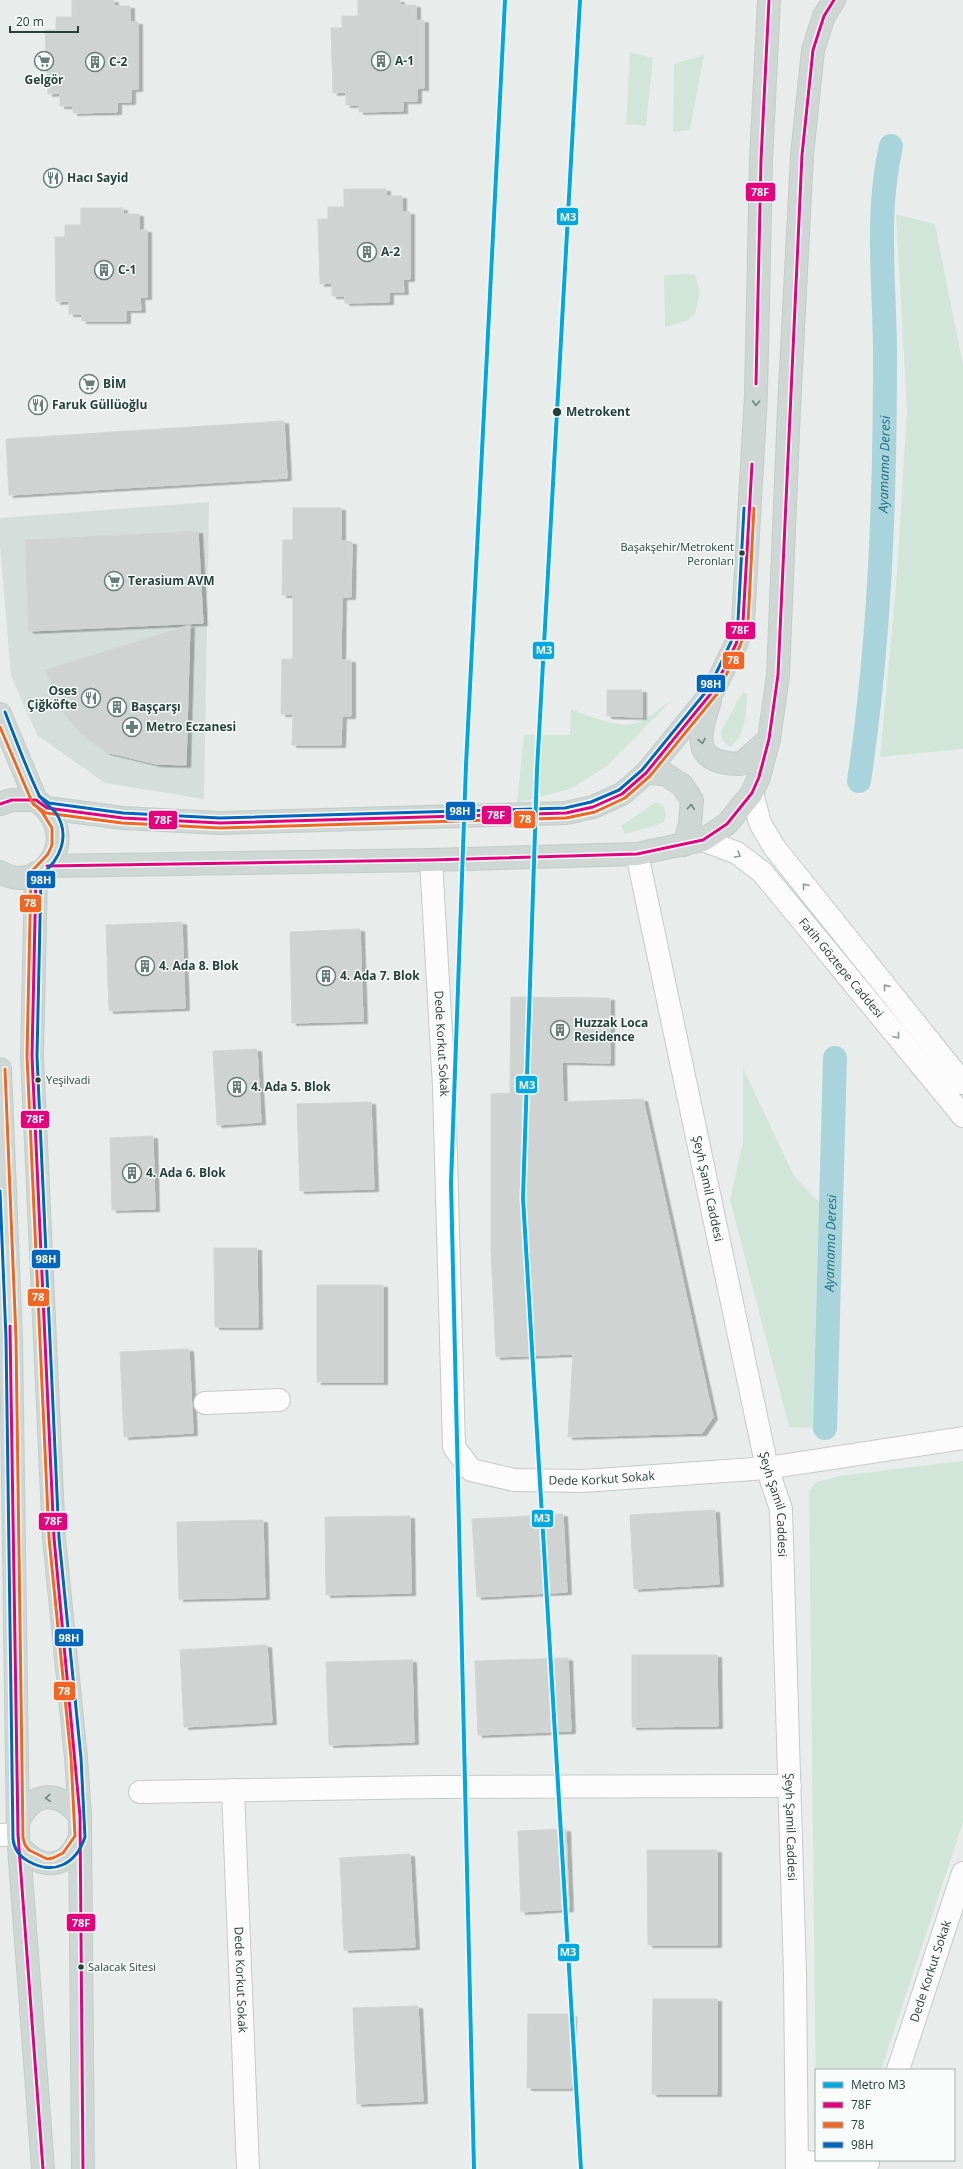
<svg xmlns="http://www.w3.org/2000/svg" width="963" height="2169" font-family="'Open Sans',sans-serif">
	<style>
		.built { fill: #d6dedb }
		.green { fill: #d1e6d8 }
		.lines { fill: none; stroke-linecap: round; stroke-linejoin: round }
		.canal { stroke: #a9d4db; stroke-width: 24 }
		.building { fill: #cfd4d2; stroke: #d1d6d4; filter: url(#shadow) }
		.minor-casing { stroke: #c5cac8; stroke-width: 24 }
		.major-casing { stroke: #c3ccc9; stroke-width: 24 }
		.minor { stroke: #fcfcfc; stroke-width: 22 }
		.major { stroke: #cfd7d5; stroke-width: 22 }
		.bus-1-casing { stroke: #f7fbf9; stroke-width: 6 }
		.bus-2-casing { stroke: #f7fbf9; stroke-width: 6 }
		.bus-3-casing { stroke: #f7fbf9; stroke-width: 6 }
		.bus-1 { stroke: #e5007d; stroke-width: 3 }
		.bus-2 { stroke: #f26522; stroke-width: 3 }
		.bus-3 { stroke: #0065bd; stroke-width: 3 }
		.metro-1-casing { stroke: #f7fbf9; stroke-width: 7 }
		.metro-1 { stroke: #00a8e1; stroke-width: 4 }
		.oneway { stroke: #718580 }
		.oneway2 { stroke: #909f9b }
		.stop-dot { fill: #24423a; stroke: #f7fbf9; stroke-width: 1.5 }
		.labels { text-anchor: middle; stroke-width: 3; stroke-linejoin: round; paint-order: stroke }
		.bus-label { font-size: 11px; fill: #24423a; stroke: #f7fbf9; text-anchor: start }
		.poi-label { font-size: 12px; font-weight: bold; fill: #24423a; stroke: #f7fbf9; text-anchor: start }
		.stop-label { font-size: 12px; font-weight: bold; fill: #24423a; stroke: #f7fbf9; text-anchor: start }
		.street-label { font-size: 12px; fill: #24423a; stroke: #f7fbf9 }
		.water-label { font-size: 13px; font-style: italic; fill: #1c6f80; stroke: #f7fbf9 }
		.line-badge { stroke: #f7fbf9; stroke-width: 1.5 }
		.badge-label { font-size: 11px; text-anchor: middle; font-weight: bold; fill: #fff }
	</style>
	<defs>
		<filter id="shadow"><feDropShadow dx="4.5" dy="2.5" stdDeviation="0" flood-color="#0004"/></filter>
	</defs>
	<rect width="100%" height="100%" fill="#e8edeb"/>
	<polygon class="built" points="209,502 204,799 105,783 37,735 11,676 0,545 0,518"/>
	<g class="green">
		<polygon points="630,52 653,58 646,126 626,124"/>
		<polygon points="704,55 690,130 673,132 674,64"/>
		<polygon points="896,214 935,224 963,366 963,749 880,757 896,586 907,411"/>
		<polygon points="695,274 700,292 695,315 686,321 665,327 664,275"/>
		<path d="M743,692L747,694C746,713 746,735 730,747L722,740L721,731Z"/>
		<path d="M673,699L607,766L570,789L517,803L524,735H570L571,709C588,716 622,730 640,722C651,717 662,706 673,699Z"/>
		<polygon points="658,803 664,807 666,816 663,823 625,834 621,826 653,804"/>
		<polygon points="743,1068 794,1176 819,1202 813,1428 789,1427 730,1200 743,1142"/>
		<polygon points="963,1461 963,1822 881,2070 816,2070 816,2107 809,1491 815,1483 839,1476"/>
	</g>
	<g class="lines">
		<g class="canal">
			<path id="s1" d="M859,781C880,641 885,498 885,357C885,286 875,215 891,146"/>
			<path id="s2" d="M825,1428L835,1058"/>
		</g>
	</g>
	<g class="building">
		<polygon points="72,0 114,0 114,6 130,6 130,22 138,22 138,89 131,89 131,102 117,102 117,112 73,113 73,106 60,106 60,93 48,94 45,30 56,30 56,17 72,17"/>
		<polygon points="358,0 400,0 400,5 416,5 416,21 424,20 424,88 417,88 417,101 403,101 403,111 359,112 359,105 346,105 346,92 333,93 331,28 342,28 342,16 358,16"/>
		<polygon points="344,189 386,189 386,196 402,196 402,212 410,212 410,279 403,279 404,292 389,292 389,302 345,303 345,296 332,296 332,283 320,284 318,219 328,219 328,207 344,207"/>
		<polygon points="81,208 123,208 123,214 139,214 139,230 147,230 147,297 140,297 141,310 126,310 126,321 82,321 82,314 69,314 69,301 56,302 55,237 65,237 65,225 81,225"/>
		<polygon points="284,421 287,478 9,495 6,439"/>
		<polygon points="293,508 341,508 341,541 352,542 351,597 342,597 341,660 351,660 351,716 342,716 341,745 292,745 293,714 281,714 282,659 293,659 293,595 282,595 283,540 293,540"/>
		<polygon points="198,531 203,623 29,631 25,540"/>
		<polygon points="190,625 186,765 156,764 106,752 82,735 65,715 45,670"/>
		<polygon points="607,690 642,690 642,717 607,716"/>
		<polygon points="182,922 185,1008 109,1011 106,925"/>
		<polygon points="360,929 363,1021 292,1023 290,932"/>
		<polygon points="511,997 610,998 610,1063 562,1062 563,1102 643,1099 713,1417 702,1433 568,1437 573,1354 496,1357 491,1250 491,1094 510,1093"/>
		<polygon points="257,1049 261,1122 217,1125 213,1051"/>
		<polygon points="371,1102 374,1189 300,1191 297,1104"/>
		<polygon points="153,1136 155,1209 112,1210 110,1138"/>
		<polygon points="214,1248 257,1248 258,1327 215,1327"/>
		<rect x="317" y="1285" width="66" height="97"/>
		<polygon points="189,1349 193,1433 124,1437 120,1352"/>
		<polygon points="715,1510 719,1584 634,1589 630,1515"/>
		<polygon points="563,1514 567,1592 477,1597 472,1519"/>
		<polygon points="410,1516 411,1593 326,1595 325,1517"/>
		<polygon points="263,1520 265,1597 179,1599 177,1522"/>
		<polygon points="267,1645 272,1722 184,1727 180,1650"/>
		<polygon points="632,1655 717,1655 718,1726 632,1727"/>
		<polygon points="568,1658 571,1731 478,1735 475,1661"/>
		<polygon points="412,1660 414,1742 329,1745 326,1662"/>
		<polygon points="566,1829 569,1909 521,1912 518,1831"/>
		<polygon points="647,1850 717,1850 717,1945 648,1945"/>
		<polygon points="410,1854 415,1947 344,1950 340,1858"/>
		<polygon points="653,1999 717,1999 717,2094 652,2094"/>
		<polygon points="418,2006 423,2101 357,2104 353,2008"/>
		<polygon points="528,2014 572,2014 571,2088 527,2088"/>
	</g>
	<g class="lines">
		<defs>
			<g id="minor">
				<polyline points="752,793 760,823 774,847 963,1083"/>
				<path id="s3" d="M703,840L737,853L762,872L963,1116"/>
				<path id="s4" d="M637,854L767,1468L781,1509L795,1974L797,2169"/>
				<path id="s5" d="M431,860L444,1087L454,1447L471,1470L514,1480L583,1481L767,1468L963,1438"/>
				<polyline points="205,1403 279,1400"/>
				<path id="s6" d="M233,1790L248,2169"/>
				<polyline points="140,1792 433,1787 790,1786"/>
				<polyline points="0,1835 18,1834"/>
				<path id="s7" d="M898,2070L963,1873"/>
				<polyline points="797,2160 832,2166 868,2163"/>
			</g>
			<g id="major">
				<path d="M710,701C698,736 691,764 741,764L769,739"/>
				<path d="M0,714L36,800C84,835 43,897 0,872"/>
				<polyline points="646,773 665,774 682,785 692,800 690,824 684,845"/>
				<polyline points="0,804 12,800 36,800"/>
				<polyline points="47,808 123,818 220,823 566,813 593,807 622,794 646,773 713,691 736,644 743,622 756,395 761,160 769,0"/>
				<polyline points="47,866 431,860 637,854 703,840 727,824 752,793 759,777 769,739 778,675 789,408 802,155 813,50 824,16 834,0"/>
				<polyline points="36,873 32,1056 54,1538 76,1758 80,1816 83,2169"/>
				<polyline points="0,1069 11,1338 18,1834 43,2169"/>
				<path d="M18,1822C33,1791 58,1789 80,1816"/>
				<path d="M20,1847C42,1871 68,1869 80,1837"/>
			</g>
		</defs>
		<use href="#minor" class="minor-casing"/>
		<use href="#major" class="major-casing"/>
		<use href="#minor" class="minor"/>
		<use href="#major" class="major"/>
		<defs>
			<g id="bus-1">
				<polyline points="756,384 761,160 769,0"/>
				<polyline points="0,804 12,800 36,800 47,808 123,818 220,823 566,813 593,807 622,794 646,773 713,691 736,644 743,622 752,464"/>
				<polyline points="47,866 431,860 637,854 703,840 727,824 752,793 759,777 769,739 778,675 802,155 813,50 824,16 834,0"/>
				<polyline points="36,873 32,1056 54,1538 80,1816 83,2169"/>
				<polyline points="10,1326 18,1834 43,2169"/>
			</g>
			<g id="bus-2">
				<polyline points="0,727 32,802 42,812 52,828 52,845 48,854 31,872 27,1056 49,1538 71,1758 75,1836 63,1853 53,1858 47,1859 29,1850 25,1845 23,1838 16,1338 5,1069"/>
				<polyline points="33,804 46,813 122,823 220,828 566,818 595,812 625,798 650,776 717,694 740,646 748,623 754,508"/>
			</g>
			<g id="bus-3">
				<polyline points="39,796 49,803 123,813 220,818 565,808 591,802 619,790 642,770 709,688 731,642 738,621 744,508"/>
				<path d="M0,1191L6,1338L13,1839C14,1849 19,1856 28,1861C54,1876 76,1864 85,1837L81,1758L59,1538L37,1056L41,875C60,860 71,836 56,813C51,807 43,802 39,795C26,768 16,740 5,712"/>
			</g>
		</defs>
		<use href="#bus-1" class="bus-1-casing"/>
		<use href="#bus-2" class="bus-2-casing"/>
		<use href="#bus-3" class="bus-3-casing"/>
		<use href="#bus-1" class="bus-1"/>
		<use href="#bus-2" class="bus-2"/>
		<use href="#bus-3" class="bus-3"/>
		<defs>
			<g id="metro-1">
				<polyline points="580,0 537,770 523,1198 581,2169"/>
				<polyline points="474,2169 451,1183 466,765 505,0"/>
			</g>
		</defs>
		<use href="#metro-1" class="metro-1-casing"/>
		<use href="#metro-1" class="metro-1"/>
	</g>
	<defs><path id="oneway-chevron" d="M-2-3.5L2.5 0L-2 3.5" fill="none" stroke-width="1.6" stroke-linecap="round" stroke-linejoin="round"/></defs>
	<g class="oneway">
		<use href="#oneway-chevron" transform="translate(756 403) rotate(93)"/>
		<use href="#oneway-chevron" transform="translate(702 741) rotate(80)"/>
		<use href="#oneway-chevron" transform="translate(691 807) rotate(-86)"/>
		<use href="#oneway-chevron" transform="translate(48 1798) rotate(176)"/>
	</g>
	<g class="oneway2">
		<use href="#oneway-chevron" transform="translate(738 855) rotate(31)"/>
		<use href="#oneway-chevron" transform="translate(805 886) rotate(-129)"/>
		<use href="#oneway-chevron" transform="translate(886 987) rotate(-129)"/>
		<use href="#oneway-chevron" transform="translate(897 1036) rotate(51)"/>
	</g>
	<defs>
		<symbol id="supermarket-ring" viewBox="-11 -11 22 22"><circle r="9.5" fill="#f7fbf9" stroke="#697e78" stroke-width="1.5"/><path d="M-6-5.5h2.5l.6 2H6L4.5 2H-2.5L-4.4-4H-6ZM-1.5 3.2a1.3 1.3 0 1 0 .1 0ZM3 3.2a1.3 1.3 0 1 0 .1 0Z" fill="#697e78"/></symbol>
		<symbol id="building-ring" viewBox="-11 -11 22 22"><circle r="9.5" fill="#f7fbf9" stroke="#697e78" stroke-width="1.5"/><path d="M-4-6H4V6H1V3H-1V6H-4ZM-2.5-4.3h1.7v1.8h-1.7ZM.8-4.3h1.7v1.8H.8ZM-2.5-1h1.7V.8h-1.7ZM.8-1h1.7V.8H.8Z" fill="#697e78"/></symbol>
		<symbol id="restaurant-ring" viewBox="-11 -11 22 22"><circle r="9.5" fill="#f7fbf9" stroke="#697e78" stroke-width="1.5"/><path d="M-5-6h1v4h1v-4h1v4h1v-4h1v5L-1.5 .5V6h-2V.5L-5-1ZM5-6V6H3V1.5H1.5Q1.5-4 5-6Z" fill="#697e78"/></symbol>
		<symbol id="pharmacy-ring" viewBox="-11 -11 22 22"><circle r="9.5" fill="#f7fbf9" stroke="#697e78" stroke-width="1.5"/><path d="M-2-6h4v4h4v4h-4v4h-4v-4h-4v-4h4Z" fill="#697e78"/></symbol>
	</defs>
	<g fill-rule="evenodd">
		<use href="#supermarket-ring" x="33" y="50" width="22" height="22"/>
		<use href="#building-ring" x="370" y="50" width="22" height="22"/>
		<use href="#building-ring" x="84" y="51" width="22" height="22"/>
		<use href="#restaurant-ring" x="42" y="167" width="22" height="22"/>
		<use href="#building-ring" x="356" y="241" width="22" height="22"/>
		<use href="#building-ring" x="93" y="259" width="22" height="22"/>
		<use href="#supermarket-ring" x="78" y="373" width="22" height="22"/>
		<use href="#restaurant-ring" x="27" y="394" width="22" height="22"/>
		<use href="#supermarket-ring" x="103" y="570" width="22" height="22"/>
		<use href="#restaurant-ring" x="80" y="687" width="22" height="22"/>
		<use href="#building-ring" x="106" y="696" width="22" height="22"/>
		<use href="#pharmacy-ring" x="121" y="716" width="22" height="22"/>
		<use href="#building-ring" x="134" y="955" width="22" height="22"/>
		<use href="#building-ring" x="315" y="965" width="22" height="22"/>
		<use href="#building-ring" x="549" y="1019" width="22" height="22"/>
		<use href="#building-ring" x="226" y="1076" width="22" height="22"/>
		<use href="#building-ring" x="121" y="1162" width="22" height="22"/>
	</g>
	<g class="stop-dot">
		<circle cx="557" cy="412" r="5"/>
		<circle cx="742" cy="553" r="3.5"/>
		<circle cx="38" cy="1080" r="3.5"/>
		<circle cx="81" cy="1967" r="3.5"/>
	</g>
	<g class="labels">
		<g class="bus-label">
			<text x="734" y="551" text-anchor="end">Başakşehir/Metrokent<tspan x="734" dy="14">Peronları</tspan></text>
			<text x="46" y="1084">Yeşilvadi</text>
			<text x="88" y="1971">Salacak Sitesi</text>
		</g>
		<g class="poi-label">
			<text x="395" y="65">A-1</text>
			<text x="109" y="66">C-2</text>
			<text x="44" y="84" text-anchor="middle">Gelgör</text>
			<text x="67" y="182">Hacı Sayid</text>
			<text x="381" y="256">A-2</text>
			<text x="118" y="274">C-1</text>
			<text x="103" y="388">BİM</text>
			<text x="52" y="409">Faruk Güllüoğlu</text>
			<text x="128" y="585">Terasium AVM</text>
			<text x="77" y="695" text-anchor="end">Oses<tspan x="77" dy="14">Çiğköfte</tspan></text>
			<text x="131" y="711">Başçarşı</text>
			<text x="146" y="731">Metro Eczanesi</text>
			<text x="159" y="970">4. Ada 8. Blok</text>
			<text x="340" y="980">4. Ada 7. Blok</text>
			<text x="574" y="1027">Huzzak Loca<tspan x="574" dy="14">Residence</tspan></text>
			<text x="251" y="1091">4. Ada 5. Blok</text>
			<text x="146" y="1177">4. Ada 6. Blok</text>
		</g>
		<g class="stop-label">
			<text x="566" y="416">Metrokent</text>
		</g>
		<g class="street-label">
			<text dy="4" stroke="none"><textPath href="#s3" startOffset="192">Fatih Göztepe Caddesi</textPath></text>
			<text dy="4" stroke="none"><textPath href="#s5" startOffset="184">Dede Korkut Sokak</textPath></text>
			<text dy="4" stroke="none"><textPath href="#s4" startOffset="342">Şeyh Şamil Caddesi</textPath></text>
			<text dy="4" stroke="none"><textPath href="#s5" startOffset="748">Dede Korkut Sokak</textPath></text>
			<text dy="4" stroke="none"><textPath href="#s4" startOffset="665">Şeyh Şamil Caddesi</textPath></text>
			<text dy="4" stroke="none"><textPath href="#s4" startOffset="989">Şeyh Şamil Caddesi</textPath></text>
			<text dy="4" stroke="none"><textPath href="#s7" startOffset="104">Dede Korkut Sokak</textPath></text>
			<text dy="4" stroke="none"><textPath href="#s6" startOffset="190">Dede Korkut Sokak</textPath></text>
		</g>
		<g class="water-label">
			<text dy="5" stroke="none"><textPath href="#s1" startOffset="318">Ayamama Deresi</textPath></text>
			<text dy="5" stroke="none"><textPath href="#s2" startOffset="185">Ayamama Deresi</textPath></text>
		</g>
	</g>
	<g class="line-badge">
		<rect x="745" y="182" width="31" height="20" rx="4" fill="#e5007d"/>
		<rect x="556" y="207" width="23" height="19" rx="4" fill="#00a8e1"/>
		<rect x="725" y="621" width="31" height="19" rx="4" fill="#e5007d"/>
		<rect x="532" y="641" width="23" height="19" rx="4" fill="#00a8e1"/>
		<rect x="722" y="651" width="23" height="19" rx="4" fill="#f26522"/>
		<rect x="696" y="674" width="30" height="19" rx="4" fill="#0065bd"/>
		<rect x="445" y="801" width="31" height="20" rx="4" fill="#0065bd"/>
		<rect x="481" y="805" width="31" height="20" rx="4" fill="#e5007d"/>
		<rect x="513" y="810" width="23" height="19" rx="4" fill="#f26522"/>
		<rect x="148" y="810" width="30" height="20" rx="4" fill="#e5007d"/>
		<rect x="26" y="870" width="30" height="19" rx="4" fill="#0065bd"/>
		<rect x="19" y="894" width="23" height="19" rx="4" fill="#f26522"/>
		<rect x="515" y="1075" width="23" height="19" rx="4" fill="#00a8e1"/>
		<rect x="20" y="1110" width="30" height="19" rx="4" fill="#e5007d"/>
		<rect x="31" y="1249" width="30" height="20" rx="4" fill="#0065bd"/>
		<rect x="27" y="1288" width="23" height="19" rx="4" fill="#f26522"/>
		<rect x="531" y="1509" width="23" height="19" rx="4" fill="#00a8e1"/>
		<rect x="38" y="1512" width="30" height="19" rx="4" fill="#e5007d"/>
		<rect x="54" y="1628" width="30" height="19" rx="4" fill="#0065bd"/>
		<rect x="53" y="1681" width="23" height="20" rx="4" fill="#f26522"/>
		<rect x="66" y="1913" width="30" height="19" rx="4" fill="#e5007d"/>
		<rect x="557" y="1943" width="23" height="19" rx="4" fill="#00a8e1"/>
	</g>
	<g class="badge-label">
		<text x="760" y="196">78F</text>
		<text x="568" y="221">M3</text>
		<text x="740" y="634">78F</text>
		<text x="544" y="654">M3</text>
		<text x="733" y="664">78</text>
		<text x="711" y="688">98H</text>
		<text x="460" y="815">98H</text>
		<text x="496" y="819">78F</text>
		<text x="525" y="823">78</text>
		<text x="163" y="824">78F</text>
		<text x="41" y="884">98H</text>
		<text x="30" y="907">78</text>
		<text x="527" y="1089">M3</text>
		<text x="35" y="1123">78F</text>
		<text x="46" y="1263">98H</text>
		<text x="38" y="1301">78</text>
		<text x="542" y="1522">M3</text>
		<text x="53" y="1525">78F</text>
		<text x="69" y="1642">98H</text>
		<text x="64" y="1695">78</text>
		<text x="81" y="1927">78F</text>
		<text x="568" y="1956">M3</text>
	</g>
	<rect x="815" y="2069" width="140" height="92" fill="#f7fbf9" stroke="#a3b1ad"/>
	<rect x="823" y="2082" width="20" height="6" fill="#00a8e1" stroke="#a3b1ad"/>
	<text x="851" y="2089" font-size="12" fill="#24423a">Metro M3</text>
	<rect x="823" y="2102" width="20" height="6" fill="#e5007d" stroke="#a3b1ad"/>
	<text x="851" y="2109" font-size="12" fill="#24423a">78F</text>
	<rect x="823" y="2122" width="20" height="6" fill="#f26522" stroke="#a3b1ad"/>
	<text x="851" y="2129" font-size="12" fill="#24423a">78</text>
	<rect x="823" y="2142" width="20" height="6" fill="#0065bd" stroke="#a3b1ad"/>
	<text x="851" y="2149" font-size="12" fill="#24423a">98H</text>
	<path d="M10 26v6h68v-6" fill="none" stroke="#24423a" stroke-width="2"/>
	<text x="16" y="26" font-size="12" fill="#24423a" stroke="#f7fbf9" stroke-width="3" paint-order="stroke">20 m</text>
</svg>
